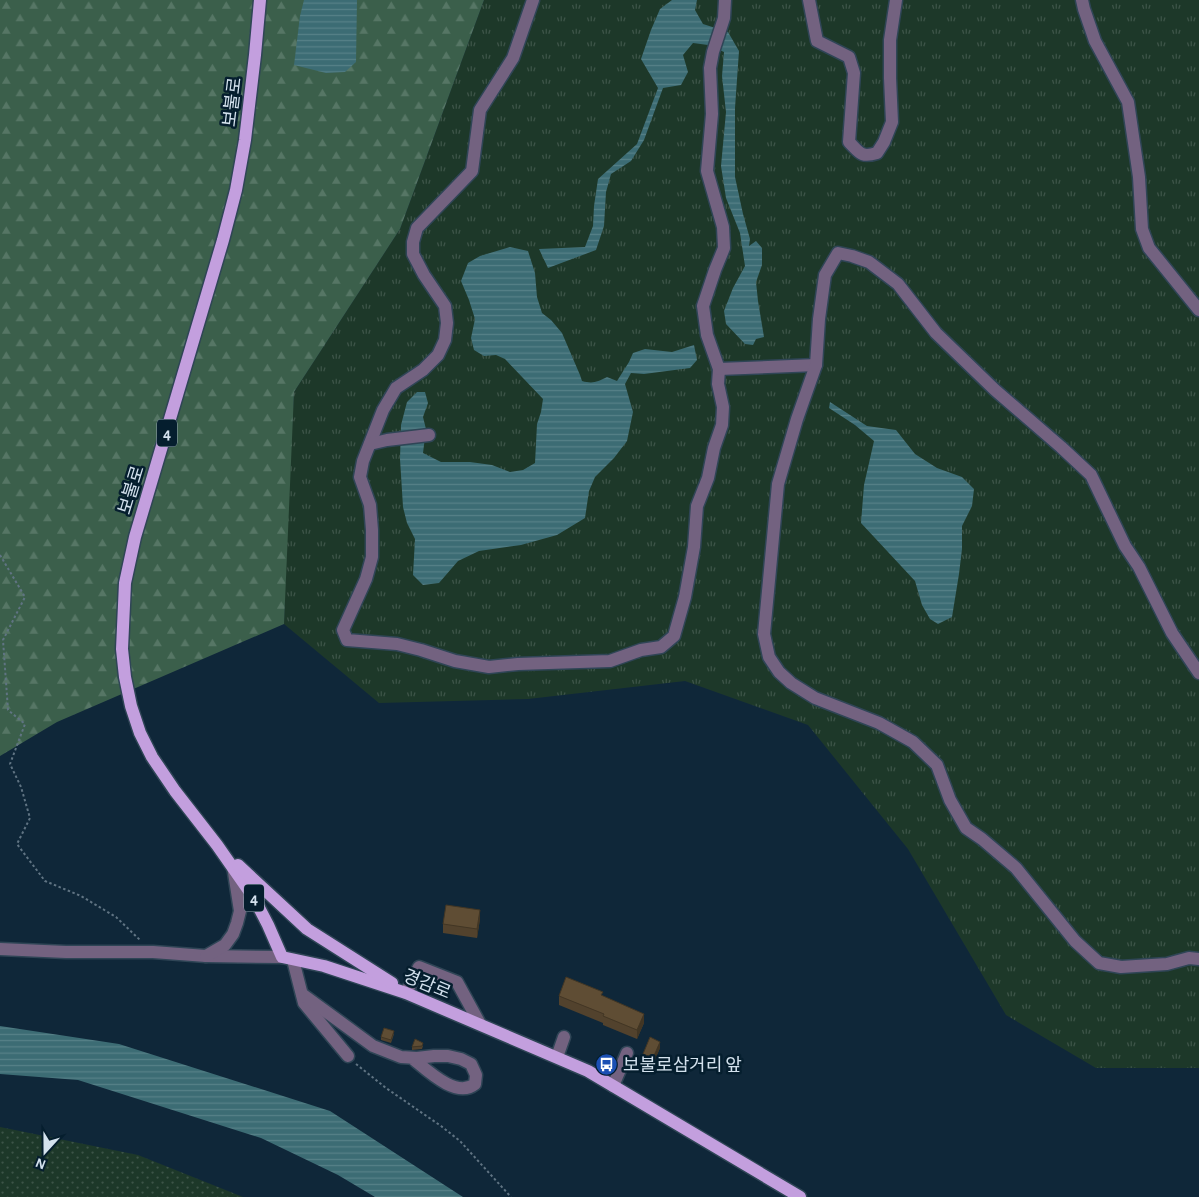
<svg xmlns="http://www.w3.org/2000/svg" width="1199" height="1197" font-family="'Alegreya Sans','Noto Sans KR',sans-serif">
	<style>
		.grass { fill: url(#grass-tufts) }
		.forest { fill: url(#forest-firs) }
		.park { fill: url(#park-dots) }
		.water { fill: url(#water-rules) }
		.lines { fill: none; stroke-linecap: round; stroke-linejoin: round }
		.minor-casing { stroke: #2f4556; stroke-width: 15 }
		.major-casing { stroke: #2f4556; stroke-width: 15 }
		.path { stroke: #607483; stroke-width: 2; stroke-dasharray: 2.5 2.5; stroke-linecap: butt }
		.minor { stroke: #736280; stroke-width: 12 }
		.major { stroke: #c39fde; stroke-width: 12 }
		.wall { fill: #52422d }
		.shaded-wall { fill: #423624 }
		.building { fill: #5f4d34; stroke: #423624 }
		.labels { text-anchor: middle; stroke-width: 5; stroke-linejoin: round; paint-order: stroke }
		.shield { fill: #051e2e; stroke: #96a7b4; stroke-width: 1 }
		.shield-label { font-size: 16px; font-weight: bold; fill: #d4e2ee }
		.street-label { font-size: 18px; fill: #d4e2ee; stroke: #051e2e }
		.poi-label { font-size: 18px; fill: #d4e2ee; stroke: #051e2e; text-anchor: start }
	</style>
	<defs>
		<pattern id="grass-tufts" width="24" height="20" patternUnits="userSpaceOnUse" patternTransform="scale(1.25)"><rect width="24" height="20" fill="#1d3829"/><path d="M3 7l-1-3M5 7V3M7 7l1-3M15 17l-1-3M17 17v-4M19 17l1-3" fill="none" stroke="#3d5448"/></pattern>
		<pattern id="forest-firs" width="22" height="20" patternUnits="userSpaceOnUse" patternTransform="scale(1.25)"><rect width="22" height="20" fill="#3b5f4b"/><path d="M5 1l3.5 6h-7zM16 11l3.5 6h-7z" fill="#567665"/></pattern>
		<pattern id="park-dots" width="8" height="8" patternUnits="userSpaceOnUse" patternTransform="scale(1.25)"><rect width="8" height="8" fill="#1d3829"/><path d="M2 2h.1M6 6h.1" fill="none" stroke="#3d5448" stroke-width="1.8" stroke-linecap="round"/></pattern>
		<pattern id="water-rules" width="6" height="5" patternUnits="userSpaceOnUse" patternTransform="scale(1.25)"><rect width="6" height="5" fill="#3c6c74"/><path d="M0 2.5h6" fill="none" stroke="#578188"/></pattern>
	</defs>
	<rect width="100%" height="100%" fill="#0f2739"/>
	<polygon class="grass" points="484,0 1199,0 1199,1068 1096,1068 1006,1015 908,849 808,725 685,681 528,699 379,703 284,624 287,514 294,392 400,229"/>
	<polygon class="forest" points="0,0 484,0 400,229 294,392 284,624 57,722 0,756"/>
	<polygon class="park" points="0,1127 138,1155 243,1197 0,1197"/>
	<g class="water">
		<polygon points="304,0 357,0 356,62 345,72 326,73 294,65 300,16"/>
		<polygon points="672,0 697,0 695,10 703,24 728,32 739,51 735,108 735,177 743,214 750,239 749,246 756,241 762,248 762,265 756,282 758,301 764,337 756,339 753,345 745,344 726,324 724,311 733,288 745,266 740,233 726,198 721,166 726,112 722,76 724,52 708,45 693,43 683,55 688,72 681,85 663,88 644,140 631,161 611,174 606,192 604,226 596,250 548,268 539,249 585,247 593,226 594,206 598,179 637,144 658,88 641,59 651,30 660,9"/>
		<path d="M510,247L528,251L535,273L537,297L542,313L551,320L562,333L580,375L582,381C593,384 597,382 607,377L617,381L629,362L633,353L645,349L672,352L694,345L697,360L690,368L644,374L631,373L625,384L633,412L627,441L614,458L595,477L589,491L585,518L557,535L521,545L479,551L458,561L439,583L423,585L413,575L415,539L407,523L403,507L400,459L401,425L407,402L417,392H425L428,403L423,417L426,429L423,453L441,462H470L492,465L510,472L523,470L535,463L537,424L541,412L543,399L505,359L496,355L484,356L474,350L471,338L475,319L469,300L461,281L468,263L480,256Z"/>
		<polygon points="830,402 867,426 896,430 915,454 937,468 962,477 974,489 972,506 962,526 962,549 959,574 952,617 938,624 930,619 922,605 915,581 861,523 864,485 874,441 855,425 829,408"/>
		<polygon points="0,1026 119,1044 330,1111 463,1197 375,1197 338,1175 261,1138 78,1080 0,1074"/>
	</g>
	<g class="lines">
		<defs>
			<g id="minor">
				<polyline points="533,0 513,58 480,110 472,171 417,228 413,242 413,254 424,275 445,306 447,323 445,340 438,355 423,370 396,388 383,410 363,461 360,477 370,505 372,530 372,557 366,579 343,630 347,640 397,644 421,650 455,661 489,667 518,664 610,661 641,650 661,647 674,636 685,597 694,547 697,506 708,478 714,448 722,425 723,407 718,384 719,369"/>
				<polyline points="725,0 724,18 713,52 710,68 712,114 707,171 723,227 724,248 715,270 703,306 707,335 719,369 816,365"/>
				<path d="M809,0L817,41L849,57L854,73L849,142C860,153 861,158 877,153L884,142L892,122L890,78V40L896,0"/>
				<polyline points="1082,0 1084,9 1095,41 1128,102 1139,177 1142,229 1149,248 1199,310"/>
				<polyline points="370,444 387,440 429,435"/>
				<polyline points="1199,673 1172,633 1139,567 1125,546 1091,475 1061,447 995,390 936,333 898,284 869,262 852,256 838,253 825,275 819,319 816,365 797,419 778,484 764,634 769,657 779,672 791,683 815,698 879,723 913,742 937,765 950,800 966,828 982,839 1016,868 1075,941 1099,963 1121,967 1167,964 1189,958 1199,959"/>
				<polyline points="0,949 66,952 153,952 206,956 282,957"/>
				<polyline points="206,956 225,945 233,934 237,923 240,911 233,866"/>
				<polyline points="293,960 304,1003 348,1056"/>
				<polyline points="406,993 419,967 457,982 480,1024"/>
				<path d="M302,994L373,1046L401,1057L417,1058L434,1056H448L461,1059L471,1064L476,1075L475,1084C456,1099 427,1070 412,1058"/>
				<polyline points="557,1057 564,1037"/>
				<polyline points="613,1086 627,1053"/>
			</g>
			<g id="major">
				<polyline points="260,0 255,55 245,140 236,190 223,240 135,537 125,583 122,649 125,677 131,706 140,733 152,757 175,791 217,845 254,898 268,925 282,957 324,966 406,993 588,1071 800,1197"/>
				<polyline points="238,865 307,929 392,983"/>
			</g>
		</defs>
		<use href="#minor" class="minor-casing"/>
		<use href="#major" class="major-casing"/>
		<g class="path">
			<polyline points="0,555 25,597 3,640 8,710 25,724 10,764 21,787 30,818 17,844 45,881 81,896 116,917 140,940"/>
			<polyline points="356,1064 386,1088 441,1126 460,1141 511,1197"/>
		</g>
		<use href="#minor" class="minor"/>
		<use href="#major" class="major"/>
	</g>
	<g class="wall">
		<polygon points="480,919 477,938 443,933 443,924"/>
		<polygon points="559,996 603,996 644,1023 637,1039 603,1025 603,1023 559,1005"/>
		<polygon points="394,1034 391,1043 381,1040 381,1037"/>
		<polygon points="423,1046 422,1049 412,1050 412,1047"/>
		<polygon points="660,1048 653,1064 643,1060 643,1054"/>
	</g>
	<g class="shaded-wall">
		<polygon points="480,910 480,919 477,938 477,929"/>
		<polygon points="644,1014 644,1023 637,1039 637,1030"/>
		<polygon points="660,1042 660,1048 653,1064 653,1058"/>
	</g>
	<g class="building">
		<polygon points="446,905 480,910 477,929 443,924"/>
		<polygon points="566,977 603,992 601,995 644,1014 637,1030 603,1016 604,1014 559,996"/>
		<polygon points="384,1028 394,1031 391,1040 381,1037"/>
		<polygon points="650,1037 660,1042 653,1058 643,1054"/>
		<polygon points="415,1039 423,1043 422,1046 412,1047"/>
	</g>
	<defs>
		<symbol id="bus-disc" viewBox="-11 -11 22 22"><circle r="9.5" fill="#1a4fb4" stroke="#051e2e"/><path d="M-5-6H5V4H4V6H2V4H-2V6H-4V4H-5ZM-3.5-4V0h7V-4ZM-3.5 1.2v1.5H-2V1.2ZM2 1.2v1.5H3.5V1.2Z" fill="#fff"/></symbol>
	</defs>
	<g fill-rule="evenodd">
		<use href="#bus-disc" x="594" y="1052" width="25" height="25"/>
	</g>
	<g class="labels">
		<g class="shield">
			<rect x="157" y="419.5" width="20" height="27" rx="4"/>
			<rect x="244" y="884.5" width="20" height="27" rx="4"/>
		</g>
		<g class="shield-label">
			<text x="167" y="439">4</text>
			<text x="254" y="904">4</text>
		</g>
		<g class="street-label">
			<text transform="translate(232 102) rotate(-83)" y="6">보불로</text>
			<text transform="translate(131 490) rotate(-73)" y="6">보불로</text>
			<text transform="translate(427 984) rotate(22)" y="6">경감로</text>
		</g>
		<g class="poi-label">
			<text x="623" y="1071">보불로삼거리 앞</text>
		</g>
	</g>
	<g transform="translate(45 1152) rotate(201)" stroke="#051e2e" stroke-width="4" paint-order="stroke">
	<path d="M0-4L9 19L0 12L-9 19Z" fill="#d4e2ee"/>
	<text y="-8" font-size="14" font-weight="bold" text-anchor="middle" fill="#d4e2ee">N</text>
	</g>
</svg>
